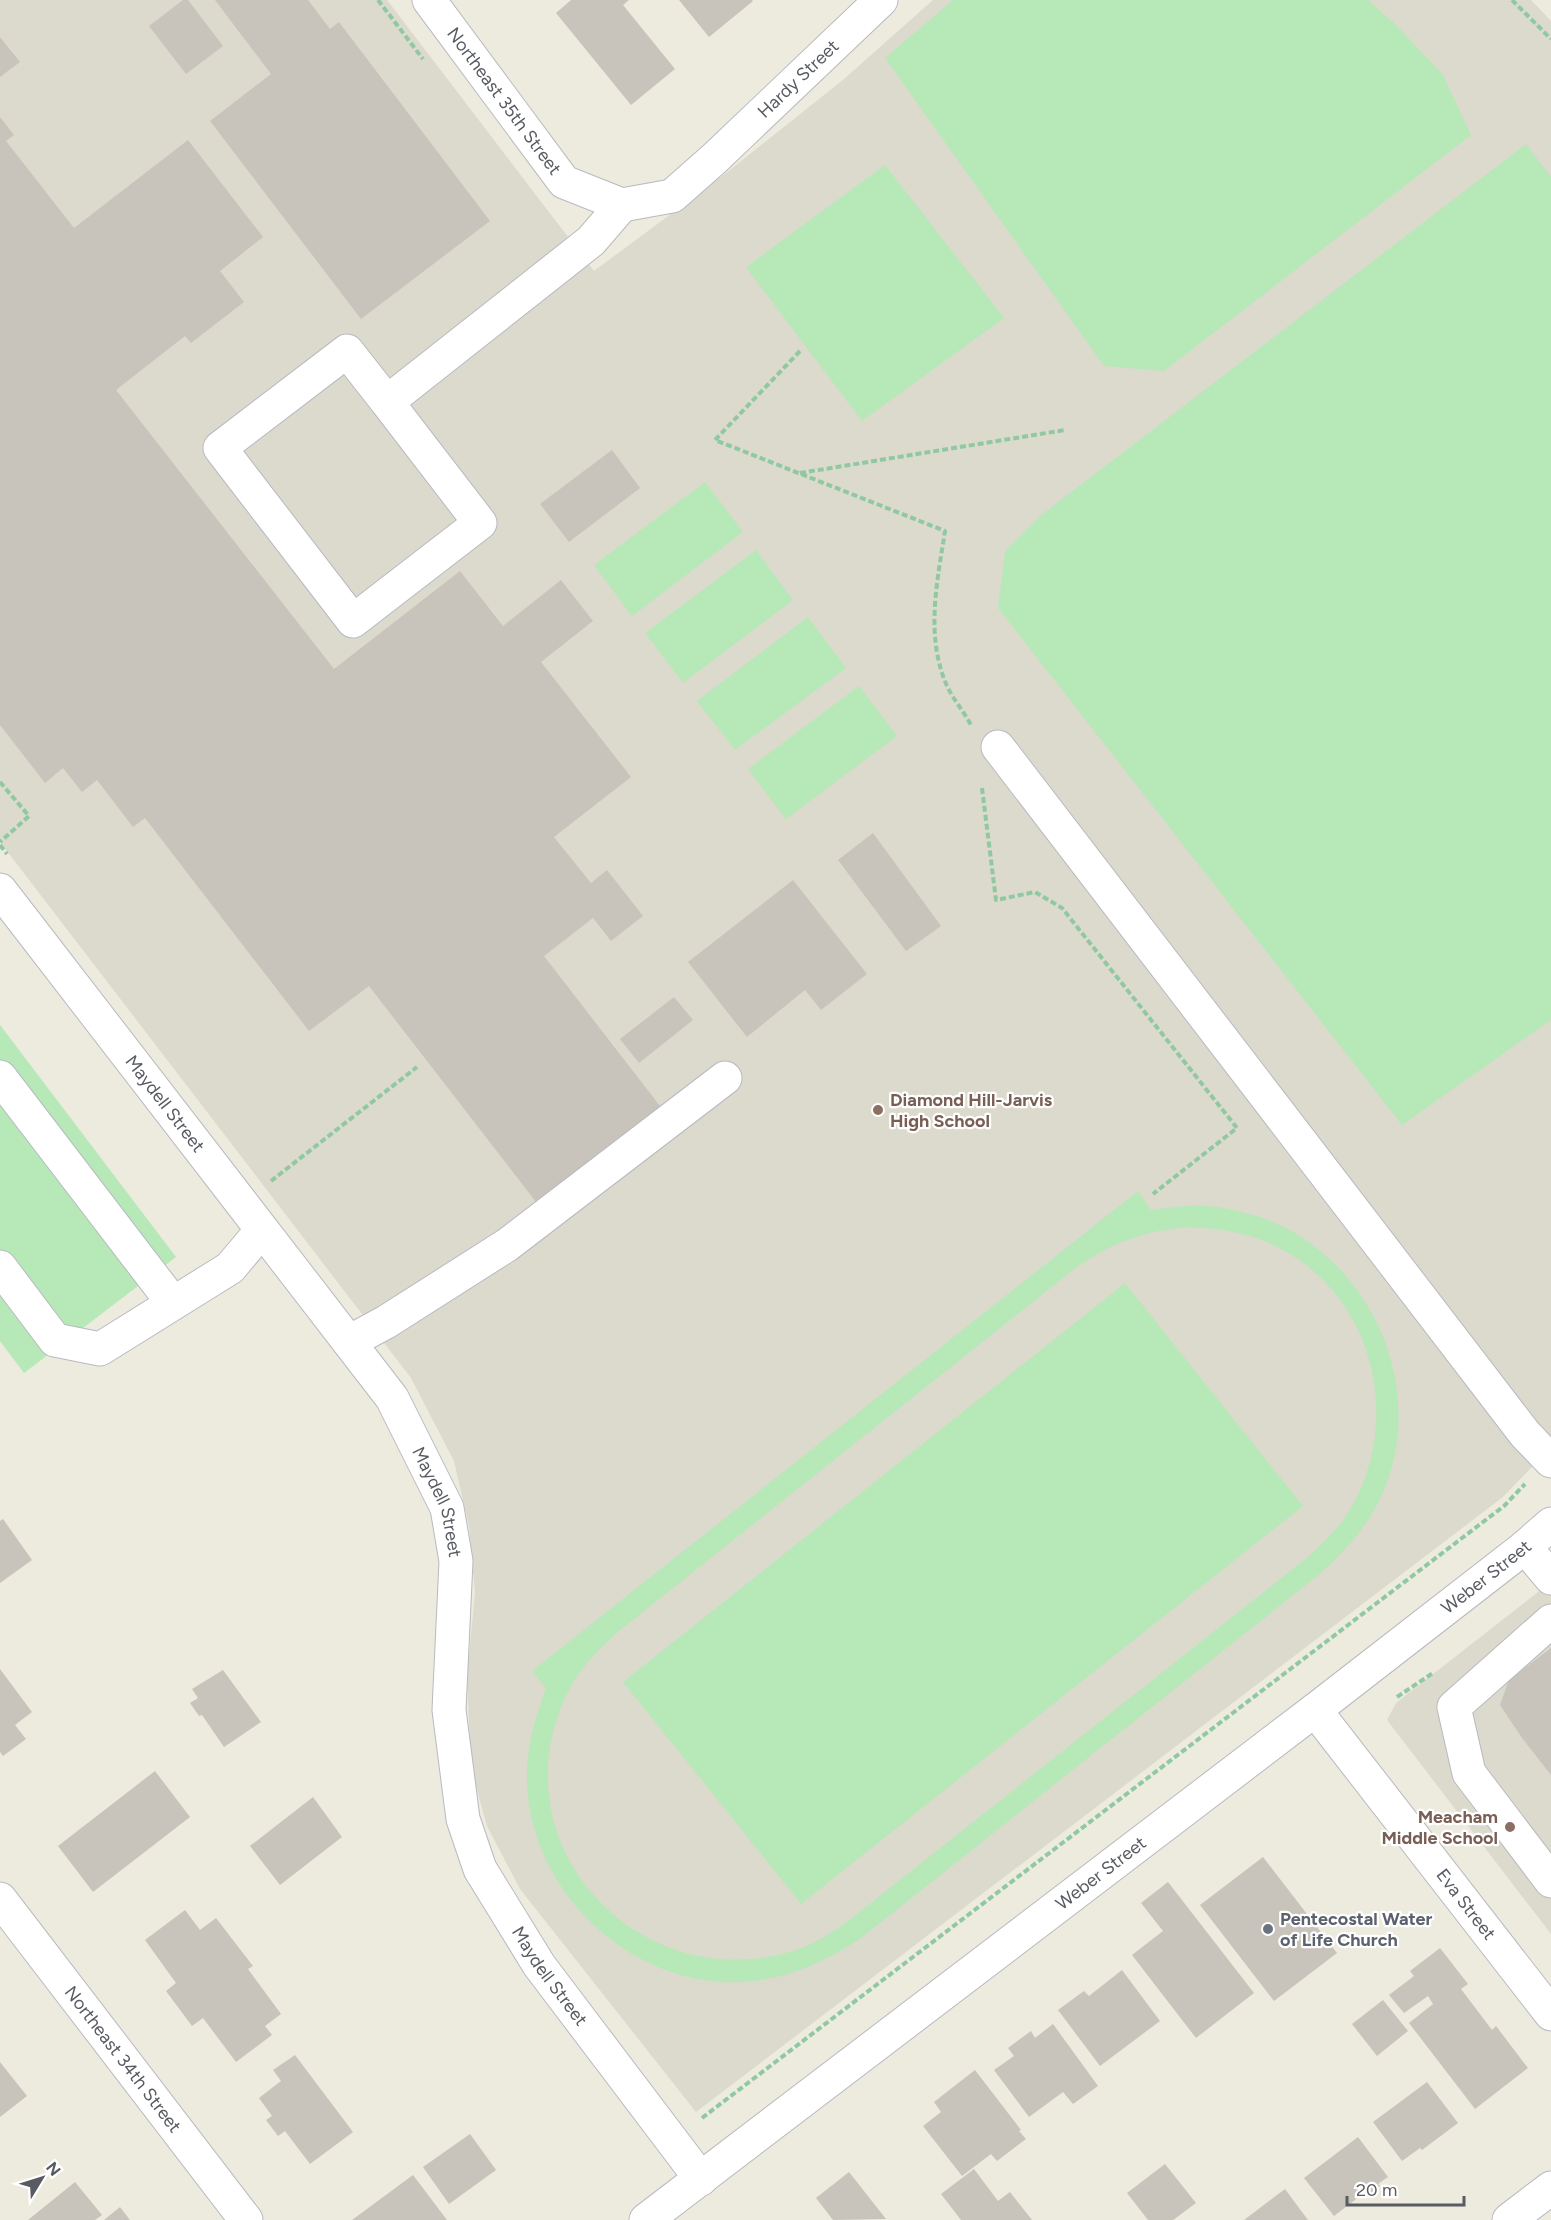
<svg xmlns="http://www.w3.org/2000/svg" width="1551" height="2220" font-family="Figtree,sans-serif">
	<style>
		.education { fill: #dcd9cd }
		.green { fill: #b7e8b8; fill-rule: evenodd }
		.building { fill: #c8c4bb }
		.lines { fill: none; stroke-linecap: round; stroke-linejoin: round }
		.minor-casing { stroke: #b7bac0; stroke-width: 35 }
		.path { stroke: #90c9a1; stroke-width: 4; stroke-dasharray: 6 3; stroke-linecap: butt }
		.minor { stroke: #fff; stroke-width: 33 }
		.education-dot { fill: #8d6e63; stroke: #fff; stroke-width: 2 }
		.worship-dot { fill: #6b7280; stroke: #fff; stroke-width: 2 }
		.labels { text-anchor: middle; stroke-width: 4.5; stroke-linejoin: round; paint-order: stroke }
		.street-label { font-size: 18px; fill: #585c62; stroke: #fff }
		.education-label { font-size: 18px; font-weight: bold; fill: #785e54; stroke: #fff; text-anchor: start }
		.worship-label { font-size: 18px; font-weight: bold; fill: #5b616d; stroke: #fff; text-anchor: start }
	</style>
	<rect width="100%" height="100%" fill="#edeade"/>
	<g class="education">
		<polygon points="0,0 387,0 594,271 725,174 844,79 933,0 1531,0 1551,21 1551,1447 1503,1497 696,2112 520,1889 487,1826 471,1768 467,1677 475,1593 469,1526 454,1461 411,1378 0,842"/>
		<polygon points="1551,1582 1551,1934 1387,1720 1396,1703"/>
	</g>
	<g class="green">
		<polygon points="953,0 1368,0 1397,26 1443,75 1471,135 1164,371 1104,366 885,58"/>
		<polygon points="1526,144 1551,177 1551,1020 1402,1125 998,608 1005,551 1040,516"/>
		<polygon points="885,165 1004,318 862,421 746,267"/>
		<polygon points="705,482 743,532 632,616 594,565"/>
		<polygon points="756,550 793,600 683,683 645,633"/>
		<polygon points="808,617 846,668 735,750 697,701"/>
		<polygon points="859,686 897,736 786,819 748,769"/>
		<polygon points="0,1025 176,1257 24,1373 0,1341"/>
		<path d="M1138,1191L1151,1210C1173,1207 1196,1204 1218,1207C1239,1211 1261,1216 1280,1225C1379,1273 1428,1398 1380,1499C1365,1529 1345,1551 1321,1573L861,1938C825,1962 788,1979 743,1982C621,1989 510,1872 529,1749C532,1728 539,1708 546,1688L532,1671ZM1185,1227C1214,1228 1242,1231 1269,1243C1373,1289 1406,1419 1348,1513C1337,1530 1322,1543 1308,1557L848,1921C832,1932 815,1944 796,1950C642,2000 497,1848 565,1698C577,1671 597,1650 619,1631L1078,1266C1114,1242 1142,1232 1185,1227Z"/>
		<polygon points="1125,1283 1303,1506 801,1904 623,1682"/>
	</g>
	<g class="building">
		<polygon points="183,0 188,0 223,46 186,74 149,26"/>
		<polygon points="215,0 308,0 330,29 339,22 490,221 361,319 210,121 271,74"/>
		<polygon points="571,0 629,0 623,5 675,69 631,105 556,13"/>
		<polygon points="679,0 752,0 753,1 709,37"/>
		<polygon points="0,37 20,62 0,77"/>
		<polygon points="0,117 14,135 6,141 74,228 188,140 263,237 220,271 244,302 191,343 185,336 116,390 334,669 460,571 503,626 561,580 593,621 541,662 631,777 554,837 591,883 607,870 643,916 611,941 593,918 544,956 660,1106 536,1202 369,986 309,1031 145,818 133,827 97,780 82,792 63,768 45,783 0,725"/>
		<polygon points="612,450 640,488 569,542 540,504"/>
		<polygon points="873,833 941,926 906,951 838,860"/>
		<polygon points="793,880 867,974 821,1010 805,990 747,1037 688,962"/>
		<polygon points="674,997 693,1020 639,1063 620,1039"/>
		<polygon points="3,1519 32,1560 0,1583 0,1521"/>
		<polygon points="1551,1648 1551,1775 1522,1738 1500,1705 1509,1680"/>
		<polygon points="0,1669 32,1712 15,1725 26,1739 3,1756 0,1752"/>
		<polygon points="223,1670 261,1722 224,1747 202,1715 199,1716 190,1703 198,1698 192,1689"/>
		<polygon points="155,1771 190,1817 93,1892 58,1846"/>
		<polygon points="313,1797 342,1837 280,1885 250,1846"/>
		<polygon points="1263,1857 1337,1953 1274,2001 1200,1905"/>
		<polygon points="1168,1882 1254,1993 1196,2038 1132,1955 1163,1931 1141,1903"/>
		<polygon points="185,1910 200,1930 216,1918 253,1966 248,1969 281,2014 265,2026 272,2035 236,2062 203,2018 192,2026 166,1991 176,1983 145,1940"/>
		<polygon points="1440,1948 1468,1984 1461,1989 1492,2030 1496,2026 1528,2068 1475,2109 1409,2023 1433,2004 1428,1996 1404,2013 1389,1995 1414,1976 1410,1971"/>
		<polygon points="1122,1970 1160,2021 1100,2066 1058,2010 1084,1991 1089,1996"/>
		<polygon points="1383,2000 1408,2031 1377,2056 1352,2024"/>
		<polygon points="1053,2024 1098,2086 1073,2104 1063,2092 1029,2117 994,2070 1014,2056 1008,2048 1031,2031 1035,2038"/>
		<polygon points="295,2055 353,2132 310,2164 285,2131 278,2136 266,2120 272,2116 259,2098 281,2081 273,2070"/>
		<polygon points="0,2062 27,2096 0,2117"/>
		<polygon points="975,2070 1021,2130 1019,2131 1026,2139 997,2161 991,2154 962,2176 923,2126 941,2112 934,2102"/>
		<polygon points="1427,2082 1458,2123 1422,2150 1420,2148 1402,2161 1373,2122"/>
		<polygon points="470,2134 496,2170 449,2204 423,2167"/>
		<polygon points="1358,2137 1388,2177 1378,2184 1380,2186 1371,2193 1368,2190 1334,2216 1304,2178"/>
		<polygon points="1165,2164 1196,2203 1173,2220 1148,2220 1127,2193"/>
		<polygon points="974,2169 998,2201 1010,2192 1032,2220 961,2220 941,2194"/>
		<polygon points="849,2172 886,2219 833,2220 816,2198"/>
		<polygon points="413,2175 447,2220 352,2220"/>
		<polygon points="75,2182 102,2215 95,2220 28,2220"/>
		<polygon points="1285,2189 1308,2220 1244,2220"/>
		<polygon points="120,2207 130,2220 104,2220"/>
	</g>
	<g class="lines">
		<defs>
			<g id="minor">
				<path id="s1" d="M429,0L564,182L622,205L672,196L714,159L881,0"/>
				<polyline points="387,402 347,351 220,448 353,621 480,523 387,402 591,241 622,205"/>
				<polyline points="998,747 1525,1434 1551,1461"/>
				<path id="s2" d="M0,890L392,1398L447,1508L456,1561L449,1710L463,1819L480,1869L539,1965L701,2179"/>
				<polyline points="0,1077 173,1303"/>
				<polyline points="0,1267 55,1340 100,1349 230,1268 262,1230"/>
				<polyline points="349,1342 386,1322 507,1245 725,1078"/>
				<polyline points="1525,1547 1551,1578"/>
				<polyline points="1551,1621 1454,1707 1469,1773 1551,1881"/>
				<path id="s3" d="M1315,1710L1551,2014"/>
				<path id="s4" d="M0,1899L246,2220"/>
				<path id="s5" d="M646,2220L1315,1710L1525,1547L1551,1524"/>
				<polyline points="1509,2220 1551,2188"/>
			</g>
		</defs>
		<use href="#minor" class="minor-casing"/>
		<g class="path">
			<polyline points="378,0 423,59"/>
			<polyline points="1512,0 1551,39"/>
			<path d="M800,351L715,440L945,531C937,583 925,636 947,686C953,699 964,712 971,725"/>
			<polyline points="800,473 1065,430"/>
			<polyline points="0,782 29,816 0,842"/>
			<polyline points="982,788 996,900 1035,892 1062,908 1237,1128 1153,1194"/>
			<polyline points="0,845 7,854"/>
			<polyline points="271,1181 417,1067"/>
			<polyline points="1397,1697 1433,1673"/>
			<polyline points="702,2118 1504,1506 1525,1484"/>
		</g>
		<use href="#minor" class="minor"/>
	</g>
	<g class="education-dot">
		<circle cx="878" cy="1110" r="6"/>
		<circle cx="1510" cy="1827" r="6"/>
	</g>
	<circle class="worship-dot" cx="1268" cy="1929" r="6"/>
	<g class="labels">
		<g class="street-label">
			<text dy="6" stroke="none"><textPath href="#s1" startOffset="512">Hardy Street</textPath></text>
			<text dy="6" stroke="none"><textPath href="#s1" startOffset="126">Northeast 35th Street</textPath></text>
			<text dy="6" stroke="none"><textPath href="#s2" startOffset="270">Maydell Street</textPath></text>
			<text dy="6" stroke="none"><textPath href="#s2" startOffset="756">Maydell Street</textPath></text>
			<text dy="6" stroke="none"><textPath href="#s5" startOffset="1058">Weber Street</textPath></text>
			<text dy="6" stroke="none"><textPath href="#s5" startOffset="572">Weber Street</textPath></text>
			<text dy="6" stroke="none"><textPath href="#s3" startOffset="246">Eva Street</textPath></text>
			<text dy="6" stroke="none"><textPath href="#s2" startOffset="1258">Maydell Street</textPath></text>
			<text dy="6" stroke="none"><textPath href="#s4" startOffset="202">Northeast 34th Street</textPath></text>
		</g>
		<g class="education-label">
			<text x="890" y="1106">Diamond Hill-Jarvis<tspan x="890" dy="21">High School</tspan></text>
			<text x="1498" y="1823" text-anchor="end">Meacham<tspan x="1498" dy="21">Middle School</tspan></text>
		</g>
		<g class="worship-label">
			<text x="1280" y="1925">Pentecostal Water<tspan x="1280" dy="21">of Life Church</tspan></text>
		</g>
	</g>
	<g transform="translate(42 2178) rotate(52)" stroke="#ffffff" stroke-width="4.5" paint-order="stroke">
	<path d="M0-4.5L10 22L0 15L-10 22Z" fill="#585c62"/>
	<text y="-9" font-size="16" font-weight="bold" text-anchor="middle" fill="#585c62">N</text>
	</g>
	<path d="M1347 2196v9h117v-9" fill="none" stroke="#585c62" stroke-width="3"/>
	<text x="1356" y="2196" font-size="18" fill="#585c62" stroke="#ffffff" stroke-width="4.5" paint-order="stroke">20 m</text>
</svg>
